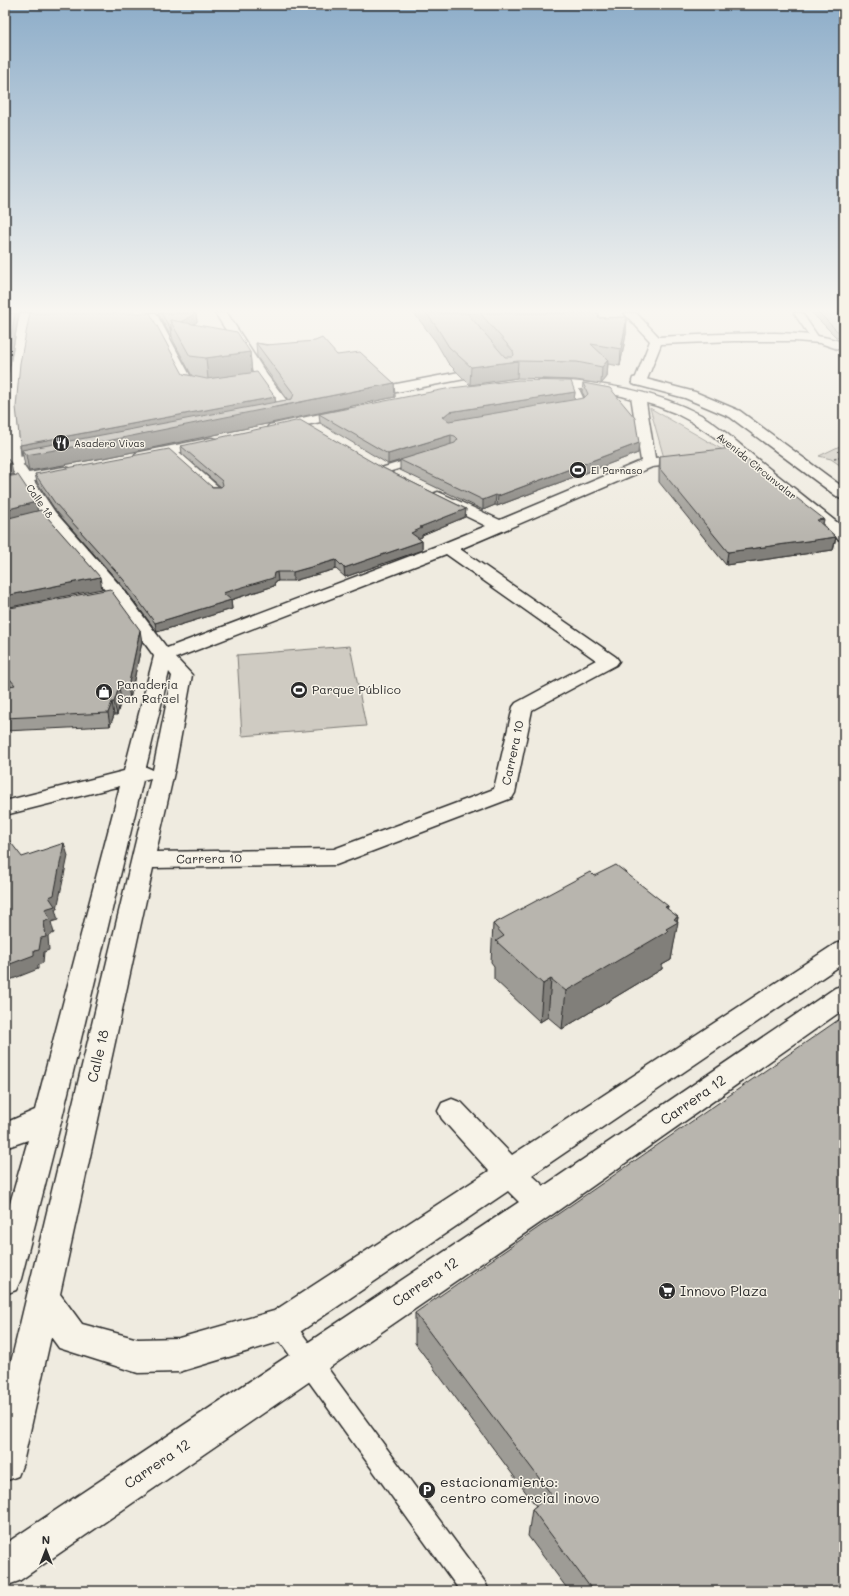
<svg xmlns="http://www.w3.org/2000/svg" width="849" height="1596" font-family="Mali,sans-serif">
	<style>
		.green { fill: #cfcbc2; stroke: #7d7b76 }
		.lines { fill: none; stroke-linecap: round; stroke-linejoin: round }
		.lane-casing { stroke: #2b2b2b; stroke-width: 3 }
		.street-casing { stroke: #2b2b2b; stroke-width: 3 }
		.secondary-casing { stroke: #2b2b2b; stroke-width: 3 }
		.path { stroke: #2b2b2b; stroke-width: 1.5; stroke-dasharray: 2.5 2; stroke-linecap: butt }
		.lane { fill: #f7f3e8; fill-rule: evenodd }
		.street { fill: #f7f3e8; fill-rule: evenodd }
		.secondary { fill: #f7f3e8; fill-rule: evenodd }
		.wall { fill: #9e9c96; stroke: #2b2b2b }
		.shaded-wall { fill: #817f7a; stroke: #2b2b2b }
		.building { fill: #b8b5ae; stroke: #2b2b2b }
		.labels { text-anchor: middle; stroke-width: 3; stroke-linejoin: round; paint-order: stroke }
		.far-poi-label { font-size: 10px; fill: #2b2b2b; stroke: #f7f3e8; text-anchor: start }
		.far-street-label { font-size: 10px; fill: #2b2b2b; stroke: #f7f3e8 }
		.poi-label { font-size: 12px; fill: #2b2b2b; stroke: #f7f3e8; text-anchor: start }
		.street-label { font-size: 12px; fill: #2b2b2b; stroke: #f7f3e8 }
		.near-street-label { font-size: 14px; fill: #2b2b2b; stroke: #f7f3e8 }
		.near-poi-label { font-size: 14px; fill: #2b2b2b; stroke: #f7f3e8; text-anchor: start }
	</style>
	<rect width="100%" height="100%" fill="#efebe0"/>
	<filter id="ink" filterUnits="userSpaceOnUse"><feTurbulence type="fractalNoise" baseFrequency=".025" numOctaves="2"/><feDisplacementMap in="SourceGraphic" scale="8" xChannelSelector="R" yChannelSelector="G"/><feConvolveMatrix kernelMatrix="1 2 1 2 8 2 1 2 1" color-interpolation-filters="sRGB"/></filter>
	<g filter="url(#ink)">
		<g class="green">
			<polygon points="650,408 723,450 664,458"/>
			<polygon points="844,444 844,468 831,459 819,456"/>
			<polygon points="350,646 366,726 242,736 237,655"/>
		</g>
		<g class="lines">
			<defs>
				<g id="lane">
					<polygon points="148,313 156,313 192,379 204,382 205,384 204,386 201,387 186,383"/>
					<polygon points="794,313 802,313 819,338 818,340 812,340"/>
					<polygon points="576,382 580,385 579,389 586,404 581,407 563,409 561,407 563,405 576,402 571,389 573,383"/>
					<polygon points="175,451 179,452 222,490 223,492 222,494 214,494 171,456 170,454 171,452"/>
					<polygon points="420,456 425,459 424,461 385,473 380,470 381,468"/>
					<polygon points="282,1314 290,1317 485,1582 489,1591 460,1591 274,1333 271,1325 274,1317"/>
				</g>
				<g id="street">
					<path d="M20,313H32L21,373L17,417L21,462L55,512L123,589L167,648L442,544L486,526L433,500L430,497L433,494L438,492L443,494L500,520L641,461L631,396L633,393H643L645,396L655,458L689,455L694,456L696,459L694,462L689,463L652,467L460,549L616,657L619,661L616,665L532,710L515,793L512,798L336,865L153,868L60,1294L82,1324L138,1339L179,1338L274,1311L489,1171L442,1119L438,1111L442,1103L452,1099L462,1103L512,1155L835,944L844,941V963L532,1175L544,1186L835,988L844,985V1009L553,1214L19,1581L5,1586V1544L519,1202L508,1191L294,1336L282,1341L179,1372L138,1373L59,1348L51,1337L23,1463L18,1476L5,1481V1387L151,778L143,780L62,1118L21,1279L16,1290L5,1294V1221L28,1140L5,1148V1123L35,1110L120,786L5,815V801L124,771L154,656L111,597L43,518L7,462L5,402L9,373ZM446,554L596,660L516,703L513,707L494,789L334,849L156,852L175,768L192,675L176,658ZM169,672L172,676L153,770L146,767Z"/>
					<polygon points="215,313 227,313 267,375 294,410 292,413 282,413 256,377"/>
					<path d="M624,313H636L659,337C698,335 736,333 775,333C798,334 822,334 844,343V351L820,343L795,341H733L661,344L646,382L645,385H635L634,382L650,341Z"/>
				</g>
				<g id="secondary">
					<polygon points="490,368 495,369 496,372 495,375 470,378 365,398 360,397 358,394 360,391 365,390 470,370"/>
					<polygon points="638,377 695,392 740,411 844,488 844,500 839,498 730,417 685,398 633,384 632,381 633,378"/>
					<path d="M542,380C596,381 652,389 701,415C721,427 738,443 756,458C785,481 815,505 844,528V541L838,539L713,436L692,422L675,413L657,406L622,396L581,389L537,387L536,384L537,381Z"/>
					<polygon points="348,408 353,409 355,412 353,415 274,432 269,431 267,428 269,425 274,424"/>
					<polygon points="211,438 216,439 218,442 216,445 141,460 136,459 134,456 136,453"/>
					<polygon points="54,450 59,451 61,454 59,457 5,468 5,460"/>
					<polygon points="64,467 69,468 71,471 69,474 5,487 5,477"/>
				</g>
			</defs>
			<use href="#lane" class="lane-casing"/>
			<use href="#street" class="street-casing"/>
			<use href="#secondary" class="secondary-casing"/>
			<polyline class="path" points="834,458 844,456"/>
			<use href="#lane" class="lane"/>
			<use href="#street" class="street"/>
			<use href="#secondary" class="secondary"/>
		</g>
		<g class="wall">
			<polygon points="158,313 196,313 197,322 193,324 250,352 252,373 275,397 275,402 288,400 257,357 256,343 337,355 394,383 395,397 109,457 29,471 25,466 23,455 22,455 20,445 183,374 192,376 173,340 172,336 171,337"/>
			<polygon points="414,313 598,313 599,318 627,317 626,334 620,366 608,364 607,377 601,384 576,380 517,378 470,385 448,363 436,342"/>
			<polygon points="812,313 844,313 844,340 836,337"/>
			<polygon points="583,383 638,453 497,506 495,505 483,510 400,470 400,461 388,464 320,423 319,414 575,392 574,400 584,398 585,397 582,392"/>
			<polygon points="181,446 379,466 466,509 465,517 422,535 422,537 418,538 422,541 422,550 345,577 336,569 293,581 278,581 275,582 274,586 231,600 232,609 157,632 124,588 56,511 37,482 35,474 221,487 182,454"/>
			<polygon points="660,456 824,519 823,525 836,537 833,550 726,565 659,482 659,469"/>
			<polygon points="5,609 142,642 130,699 121,700 117,715 114,715 110,726 5,731 5,687 9,686 5,681"/>
			<polygon points="594,876 668,906 667,909 678,917 671,960 662,965 662,969 562,1029 548,1017 540,1022 494,979 494,966 491,962 493,924"/>
			<polygon points="415,1313 844,1591 569,1591 528,1536 532,1509 536,1506 415,1343"/>
		</g>
		<g class="shaded-wall">
			<polygon points="15,313 19,313 5,393 5,371"/>
			<polygon points="196,313 197,322 178,333 174,326"/>
			<polygon points="627,317 626,334 620,366 621,349"/>
			<polygon points="171,327 172,336 171,337 170,328"/>
			<polygon points="250,352 252,374 208,379 206,358"/>
			<polygon points="608,360 607,377 601,384 602,367"/>
			<polygon points="518,361 517,378 470,385 471,367"/>
			<polygon points="394,383 395,397 109,457 29,471 26,455 22,450 23,455 22,455 20,445 275,397 276,407"/>
			<polygon points="575,392 574,401 449,422 443,417 449,412"/>
			<polygon points="451,435 451,445 388,464 388,454"/>
			<polygon points="639,443 638,453 497,506 498,496"/>
			<polygon points="11,463 13,474 5,476 5,464"/>
			<polygon points="496,495 495,505 483,510 483,500"/>
			<polygon points="36,502 38,513 5,521 5,510"/>
			<polygon points="466,509 465,517 422,535 422,537 411,541 411,533 420,527"/>
			<polygon points="824,519 821,532 817,520"/>
			<polygon points="836,537 833,550 726,565 728,552"/>
			<polygon points="422,541 422,550 345,577 344,568"/>
			<polygon points="336,560 336,569 293,581 293,572"/>
			<polygon points="277,572 278,581 275,582 274,586 224,602 223,593"/>
			<polygon points="100,577 102,589 5,608 5,596"/>
			<polygon points="231,600 232,609 157,632 155,623"/>
			<polygon points="140,630 142,642 130,699 128,687"/>
			<polygon points="119,687 121,700 117,715 114,702"/>
			<polygon points="112,702 114,715 110,726 108,713"/>
			<polygon points="64,843 68,856 57,909 55,909 58,920 51,922 54,933 48,936 49,950 44,952 43,963 38,965 38,969 5,982 5,966 34,951 41,938 44,922 45,909 49,897"/>
			<polygon points="668,906 663,934 666,929 674,919 678,917 677,923 678,922 671,960 662,965 662,969 562,1029 566,991 665,907"/>
			<polygon points="551,979 548,1017 540,1022 543,984"/>
		</g>
		<g class="building">
			<polygon points="5,313 15,313 5,371"/>
			<polygon points="30,313 150,313 183,374 207,379 257,372 275,397 20,445 16,407 20,363"/>
			<polygon points="161,313 196,313 181,322 170,320 171,327 170,328"/>
			<polygon points="426,313 467,313 505,357 512,357 514,355 513,351 480,313 598,313 599,318 627,317 621,349 591,344 608,360 602,367 577,362 518,361 471,367 449,347 436,326"/>
			<polygon points="819,313 844,313 844,333 837,331"/>
			<polygon points="170,320 237,332 250,352 206,358 190,356"/>
			<polygon points="322,338 337,355 360,352 394,383 107,441 26,455 22,450 292,399 294,394 256,343 266,345 315,341"/>
			<polygon points="518,380 571,381 575,392 449,412 443,417 449,421 584,398 588,394 583,383 610,388 635,418 639,443 498,496 496,495 483,500 400,460 455,443 458,439 455,436 451,435 388,454 319,414 451,388"/>
			<polygon points="300,420 379,466 466,509 420,527 422,528 411,533 422,541 344,568 336,560 293,572 277,572 274,573 273,578 223,593 231,600 155,623 123,579 55,503 35,474 169,449 212,487 221,487 223,485 222,481 181,446"/>
			<polygon points="732,448 824,519 817,520 836,537 728,552 660,469 660,456"/>
			<polygon points="5,458 7,458 11,463 5,464"/>
			<polygon points="18,475 36,502 5,510 5,477"/>
			<polygon points="41,510 100,577 5,596 5,519"/>
			<polygon points="110,589 140,630 128,687 119,687 114,702 112,702 108,713 5,718 5,687 15,685 5,673 5,609"/>
			<polygon points="5,835 22,857 64,843 54,895 49,897 55,906 45,909 50,919 44,922 46,937 41,938 39,950 34,951 34,955 5,966"/>
			<polygon points="616,865 668,906 665,907 678,917 674,919 678,922 666,929 668,931 566,991 551,979 543,984 496,941 504,936 493,924 590,872 594,876"/>
			<polygon points="844,1016 844,1591 593,1591 532,1509 551,1494 415,1313"/>
		</g>
	</g>
	<linearGradient id="sky" x2="0" y2="1"><stop stop-color="#8dadc9"/><stop offset="0.58" stop-color="#f8f6f1"/><stop offset="1" stop-color="#f8f6f1" stop-opacity="0"/></linearGradient>
	<rect width="849" height="536" fill="url(#sky)"/>
	<defs>
		<symbol id="restaurant-disc" viewBox="-11 -11 22 22"><circle r="9.5" fill="#2b2b2b" stroke="#f7f3e8"/><path d="M-5-6h1v4h1v-4h1v4h1v-4h1v5L-1.5 .5V6h-2V.5L-5-1ZM5-6V6H3V1.5H1.5Q1.5-4 5-6Z" fill="#fff"/></symbol>
		<symbol id="stadium-disc" viewBox="-11 -11 22 22"><circle r="9.5" fill="#2b2b2b" stroke="#f7f3e8"/><path d="M0-5a6.5 5 0 1 0 0 10a6.5 5 0 1 0 0-10ZM-3.5-1.8h7v3.6h-7Z" fill="#fff"/></symbol>
		<symbol id="shop-disc" viewBox="-11 -11 22 22"><circle r="9.5" fill="#2b2b2b" stroke="#f7f3e8"/><path d="M-5-2.5h2.3a2.7 3.5 0 0 1 5.4 0H5L5.5 6h-11ZM-1.5-2.5h3a1.5 2.3 0 0 0-3 0Z" fill="#fff"/></symbol>
		<symbol id="supermarket-disc" viewBox="-11 -11 22 22"><circle r="9.5" fill="#2b2b2b" stroke="#f7f3e8"/><path d="M-6-5.5h2.5l.6 2H6L4.5 2H-2.5L-4.4-4H-6ZM-1.5 3.2a1.3 1.3 0 1 0 .1 0ZM3 3.2a1.3 1.3 0 1 0 .1 0Z" fill="#fff"/></symbol>
		<symbol id="parking-disc" viewBox="-11 -11 22 22"><circle r="9.5" fill="#2b2b2b" stroke="#f7f3e8"/><path d="M-3.5-5.5H1a3.5 3.5 0 0 1 0 7H-1V5.5H-3.5ZM-1-3.4V-.6H.8a1.4 1.4 0 0 0 0-2.8Z" fill="#fff"/></symbol>
	</defs>
	<g fill-rule="evenodd">
		<use href="#restaurant-disc" x="51" y="433" width="20" height="20"/>
		<use href="#stadium-disc" x="568" y="460" width="20" height="20"/>
		<use href="#stadium-disc" x="289" y="680" width="20" height="20"/>
		<use href="#shop-disc" x="94" y="682" width="20" height="20"/>
		<use href="#supermarket-disc" x="657" y="1281" width="20" height="20"/>
		<use href="#parking-disc" x="417" y="1480" width="20" height="20"/>
	</g>
	<g class="labels">
		<g class="far-poi-label">
			<text x="74" y="447">Asadero Vivas</text>
			<text x="591" y="474">El Parnaso</text>
		</g>
		<g class="far-street-label">
			<text transform="translate(757 466) rotate(39)" y="4">Avenida Circunvalar</text>
			<text transform="translate(40 501) rotate(55)" y="4">Calle 18</text>
		</g>
		<g class="poi-label">
			<text x="117" y="689">Panaderia<tspan x="117" dy="14">San Rafael</tspan></text>
			<text x="312" y="694">Parque Público</text>
		</g>
		<g class="street-label">
			<text transform="translate(513 753) rotate(-78)" y="4">Carrera 10</text>
			<text transform="translate(209 859) rotate(-1)" y="4">Carrera 10</text>
		</g>
		<g class="near-street-label">
			<text transform="translate(98 1056) rotate(-77)" y="5">Calle 18</text>
			<text transform="translate(693 1100) rotate(-35)" y="5">Carrera 12</text>
			<text transform="translate(425 1282) rotate(-34)" y="5">Carrera 12</text>
			<text transform="translate(157 1464) rotate(-34)" y="5">Carrera 12</text>
		</g>
		<g class="near-poi-label">
			<text x="680" y="1296">Innovo Plaza</text>
			<text x="440" y="1487">estacionamiento:<tspan x="440" dy="16">centro comercial inovo</tspan></text>
		</g>
	</g>
	<rect width="849" height="1596" fill="none" stroke="#f7f3e8" stroke-width="20"/>
	<rect x="10" y="10" width="829" height="1576" fill="none" stroke="#2b2b2b" stroke-width="1.5" filter="url(#ink)"/>
	<g transform="translate(46 1550)" stroke="#f7f3e8" stroke-width="3" paint-order="stroke">
	<path d="M0-3L7 15L0 10L-7 15Z" fill="#2b2b2b"/>
	<text y="-6" font-size="11" font-weight="bold" text-anchor="middle" fill="#2b2b2b">N</text>
	</g>
</svg>
